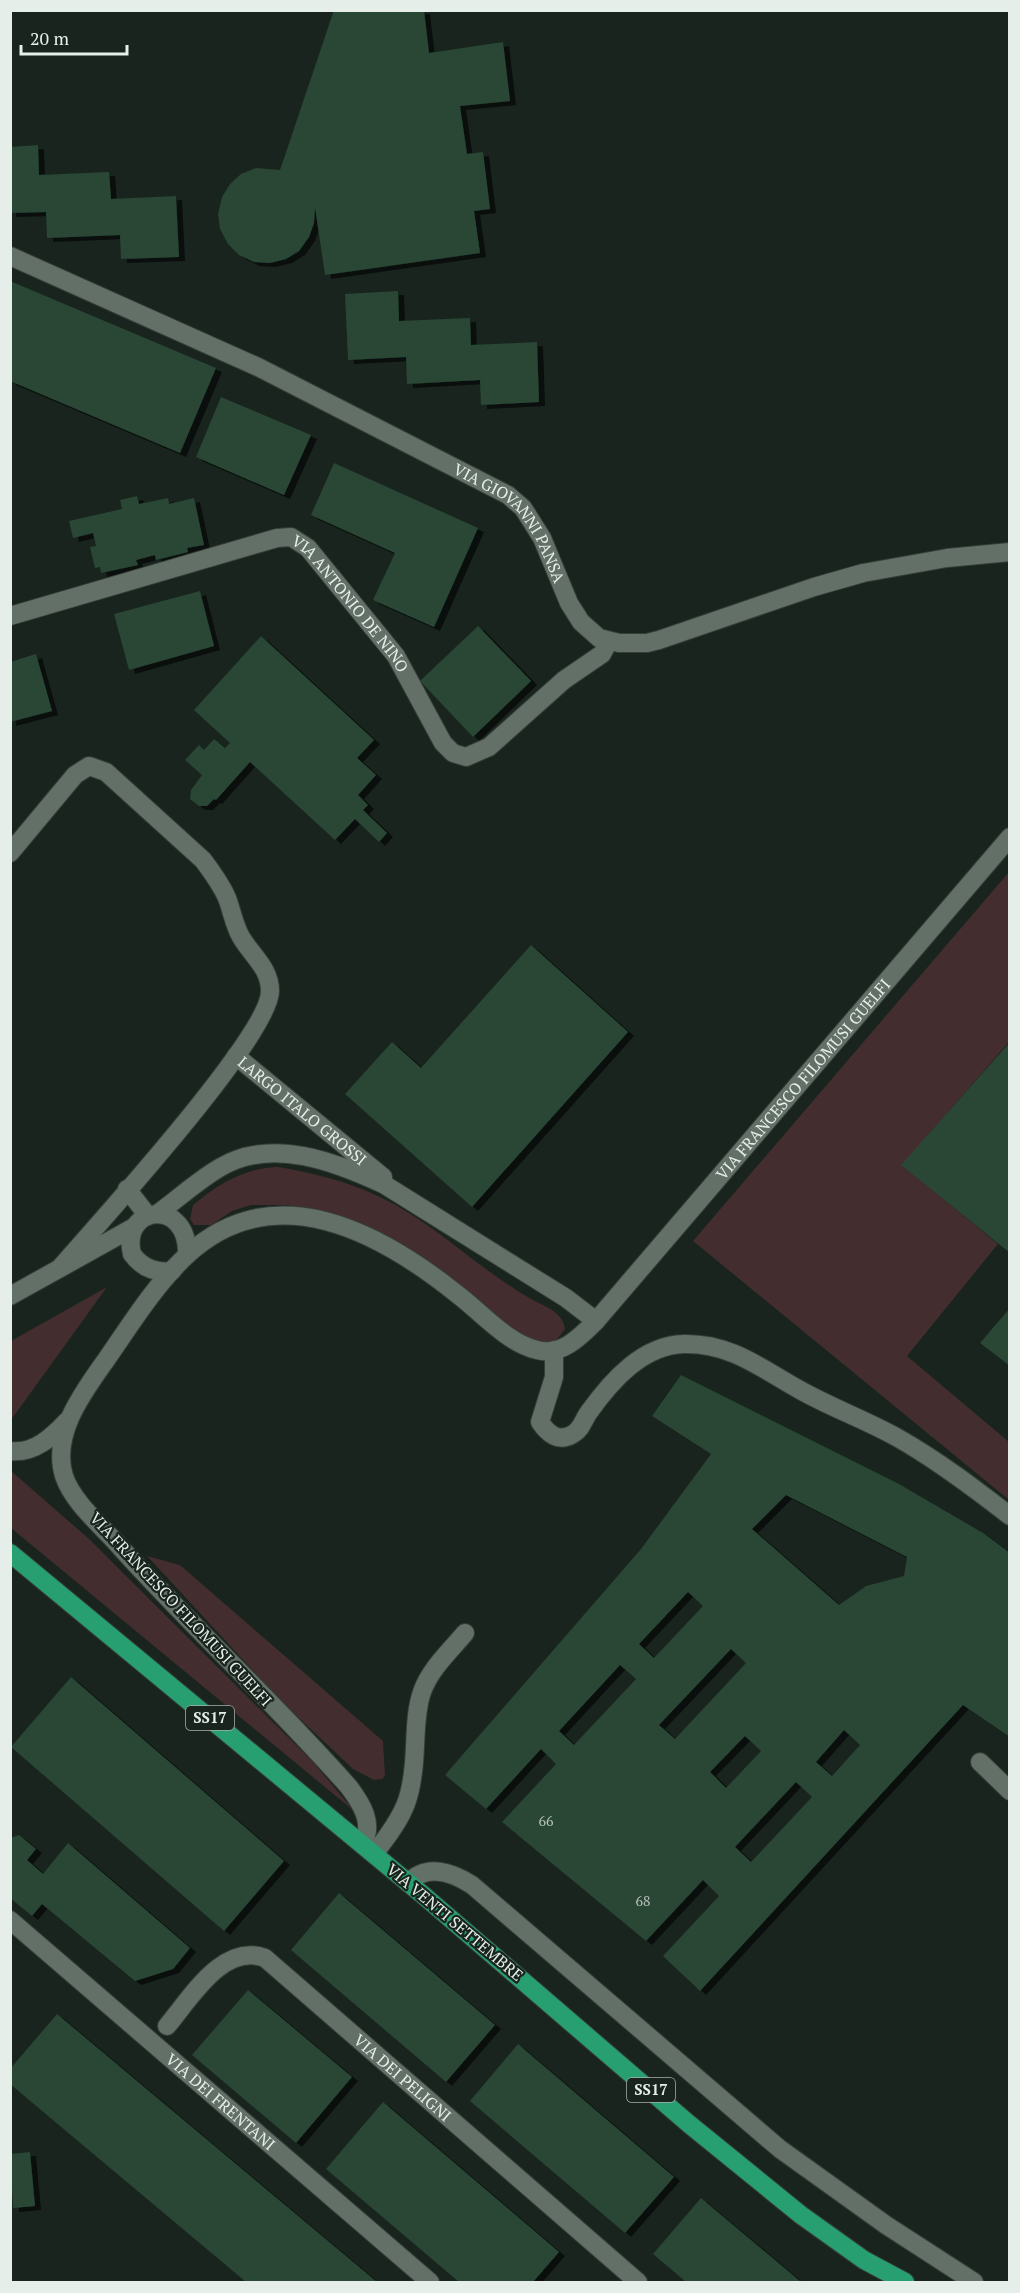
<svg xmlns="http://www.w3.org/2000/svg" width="1020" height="2293" font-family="'PT Serif',serif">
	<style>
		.green { fill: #432d2e }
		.building { fill: #294636; fill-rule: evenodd; filter: url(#shadow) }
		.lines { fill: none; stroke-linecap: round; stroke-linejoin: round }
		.minor-casing { stroke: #363e39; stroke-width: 20 }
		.major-casing { stroke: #363e39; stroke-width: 20 }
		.minor { stroke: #627067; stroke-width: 18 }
		.major { stroke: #279f71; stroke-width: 18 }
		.labels { text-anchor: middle; stroke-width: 4.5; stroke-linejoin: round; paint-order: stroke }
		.number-label { font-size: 14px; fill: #b7c4bc }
		.shield { fill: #18241d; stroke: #a8b1ac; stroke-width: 1.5 }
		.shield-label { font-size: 15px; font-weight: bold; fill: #e6eee9 }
		.street-label { font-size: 16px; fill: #e6eee9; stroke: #18241d }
	</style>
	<defs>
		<filter id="shadow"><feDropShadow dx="6" dy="4" stdDeviation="0" flood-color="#0009"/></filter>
	</defs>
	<rect width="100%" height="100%" fill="#18241d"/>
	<g class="green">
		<polygon points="1009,872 1009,1042 902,1165 998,1244 907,1356 1009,1442 1009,1500 693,1241"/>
		<path d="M278,1167C313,1173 347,1181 380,1197C435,1223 479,1270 533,1300C546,1307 563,1312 565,1329L555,1342L534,1344L364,1225L331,1213L287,1205H251L232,1211L211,1225H194L190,1219L193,1205C218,1184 244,1168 278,1167Z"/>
		<polygon points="107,1287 11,1420 11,1341"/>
		<polygon points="10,1470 88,1538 312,1761 354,1811 11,1528"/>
		<polygon points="147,1556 180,1565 383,1741 385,1776 382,1779 374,1780 353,1769 283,1703"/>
	</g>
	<g class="building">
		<polygon points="334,10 424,10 429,53 503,42 510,101 460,106 467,154 483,152 490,209 474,211 480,253 325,275 315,207 314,223 309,237 299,251 286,259 270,263 254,262 239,255 228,244 220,229 218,214 222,197 230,184 241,174 256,168 280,170"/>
		<polygon points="38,145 39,175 109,172 111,199 176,196 179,257 121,259 120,235 47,238 46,212 10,213 10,147"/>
		<polygon points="10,281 216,368 180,453 10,381"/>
		<polygon points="398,291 399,321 470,318 471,345 537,342 539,402 481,405 480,380 407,384 406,357 348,360 345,294"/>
		<polygon points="221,397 311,435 284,495 196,457"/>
		<polygon points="334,463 478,528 434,627 373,600 395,553 311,515"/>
		<polygon points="137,496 139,504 168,498 169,504 194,498 204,545 187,548 188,552 156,560 155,555 136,560 138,565 101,573 100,567 95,568 90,547 96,546 93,533 73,538 69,521 122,509 120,500"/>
		<polygon points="200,591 214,646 129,670 114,614"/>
		<polygon points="478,626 531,681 473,737 420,681"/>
		<polygon points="261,636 374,740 357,758 376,775 358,795 368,805 363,810 387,833 379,842 355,819 335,840 250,762 216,800 214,799 207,806 199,806 190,799 191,790 202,775 185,760 199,745 204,750 214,739 225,748 230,743 194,710"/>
		<polygon points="36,654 52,711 10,722 10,662"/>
		<polygon points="531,945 628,1032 472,1207 345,1094 392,1042 421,1068"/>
		<polygon points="1010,1042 1010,1253 901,1165"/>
		<polygon points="1010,1308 1010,1366 980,1343"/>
		<path d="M681,1375L899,1484L983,1533L1010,1553V1737L963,1705L700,1991L663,1956L719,1896L703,1880L646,1941L502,1822L556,1764L541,1749L486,1809L445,1775L641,1549L711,1454L652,1416ZM786,1495L907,1557L904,1576L866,1586L839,1605L752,1529ZM688,1592L703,1606L654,1658L639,1644ZM731,1649L746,1663L675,1739L659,1725ZM620,1665L636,1679L574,1745L559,1731ZM844,1730L860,1745L832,1776L816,1762ZM745,1736L761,1751L726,1788L710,1772ZM796,1782L812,1797L751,1862L735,1847Z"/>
		<polygon points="71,1677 284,1861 224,1931 11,1747"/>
		<polygon points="19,1835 36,1849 27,1860 43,1874 68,1843 190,1948 173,1969 135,1981 42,1904 32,1916 10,1898 10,1838"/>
		<polygon points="339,1893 495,2025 446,2082 291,1950"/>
		<polygon points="248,1990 352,2077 296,2143 192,2055"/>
		<polygon points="57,2014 377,2282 246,2282 10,2084 10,2069"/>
		<polygon points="518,2044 674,2177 625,2233 470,2101"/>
		<polygon points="383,2102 559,2252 533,2282 459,2282 326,2169"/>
		<polygon points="30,2152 35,2206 13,2208 10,2154"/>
		<polygon points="701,2198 801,2282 686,2282 653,2254"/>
	</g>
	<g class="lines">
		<defs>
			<g id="minor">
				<path id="s1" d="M10,256L258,367L508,495L523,508L542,538L569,603L581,622L599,638L619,643H647L659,640L814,587L863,573L947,558L1010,552"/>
				<path id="s2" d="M10,616L277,538L291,537L308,548L396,656L443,743L453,753L466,757L489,747L564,680L602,654L609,641"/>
				<path d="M10,853L75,775L89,766L106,772L203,860C212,872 221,884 227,898C232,911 234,925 241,937C252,956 270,968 270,991C270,1036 97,1225 60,1268"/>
				<path id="s3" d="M236,1056L383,1177"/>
				<polyline points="127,1189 148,1216"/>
				<path d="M157,1214C178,1199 198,1180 221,1167C272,1137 336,1162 385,1185L566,1298L596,1321"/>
				<path d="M172,1271C155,1273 142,1268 132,1254C120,1205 189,1197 187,1255"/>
				<polyline points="10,1296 134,1227"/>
				<path d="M554,1350V1377L540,1422C548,1434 559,1443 573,1434C582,1429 583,1420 589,1412C612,1380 643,1345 684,1344C731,1343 762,1369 800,1390C832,1408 866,1420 898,1438C937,1460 974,1488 1010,1516"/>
				<path d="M10,1451C34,1454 52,1437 67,1421"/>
				<polyline points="980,1762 1010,1791"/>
				<path id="s4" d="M362,1844C375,1824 361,1803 349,1787C276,1704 195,1630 121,1548C103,1527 73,1503 64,1476C51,1434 84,1391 106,1360C131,1324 155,1285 187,1255C275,1174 381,1233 457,1294C481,1312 507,1343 537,1350C561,1357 581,1336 596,1321L1010,837"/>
				<path d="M374,1854C406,1813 413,1798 415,1746C416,1728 416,1709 422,1692C430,1669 450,1651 465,1633"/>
				<path d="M408,1883C427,1863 452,1872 472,1885L780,2149L886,2225L974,2282"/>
				<path id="s5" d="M10,1920L430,2282"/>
				<path id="s6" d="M167,2026C190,1999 223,1942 265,1958L638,2282"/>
			</g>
			<polyline id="major" points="10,1553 423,1895 689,2124 801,2215 864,2260 905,2282"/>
		</defs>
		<use href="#minor" class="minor-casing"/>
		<use href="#major" class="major-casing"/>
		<use href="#minor" class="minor"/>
		<use href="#major" class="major"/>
	</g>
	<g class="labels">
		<g class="number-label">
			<text x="546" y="1826">66</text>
			<text x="643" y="1906">68</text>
		</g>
		<g class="shield">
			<rect x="186" y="1706" width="48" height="24" rx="4.5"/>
			<rect x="627" y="2078" width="48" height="24" rx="4.5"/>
		</g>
		<g class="shield-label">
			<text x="210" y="1723">SS17</text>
			<text x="651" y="2095">SS17</text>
		</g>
		<g class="street-label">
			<text dy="6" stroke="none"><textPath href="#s1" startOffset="574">VIA GIOVANNI PANSA</textPath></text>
			<text dy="6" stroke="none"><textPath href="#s2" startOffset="382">VIA ANTONIO DE NINO</textPath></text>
			<text dy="6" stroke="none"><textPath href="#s4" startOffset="1533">VIA FRANCESCO FILOMUSI GUELFI</textPath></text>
			<text dy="6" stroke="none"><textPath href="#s3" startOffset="86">LARGO ITALO GROSSI</textPath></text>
			<text transform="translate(181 1609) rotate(47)" y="6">VIA FRANCESCO FILOMUSI GUELFI</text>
			<text transform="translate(455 1922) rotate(40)" y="6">VIA VENTI SETTEMBRE</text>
			<text dy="6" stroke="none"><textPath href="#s6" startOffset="310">VIA DEI PELIGNI</textPath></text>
			<text dy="6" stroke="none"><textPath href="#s5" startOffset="278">VIA DEI FRENTANI</textPath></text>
		</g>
	</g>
	<rect width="1020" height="2293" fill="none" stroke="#e6eee9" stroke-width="24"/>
	<path d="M21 45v9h106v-9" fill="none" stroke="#e6eee9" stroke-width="3"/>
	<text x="30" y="45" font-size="18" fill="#e6eee9" stroke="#18241d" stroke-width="4.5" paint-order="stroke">20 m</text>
</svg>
